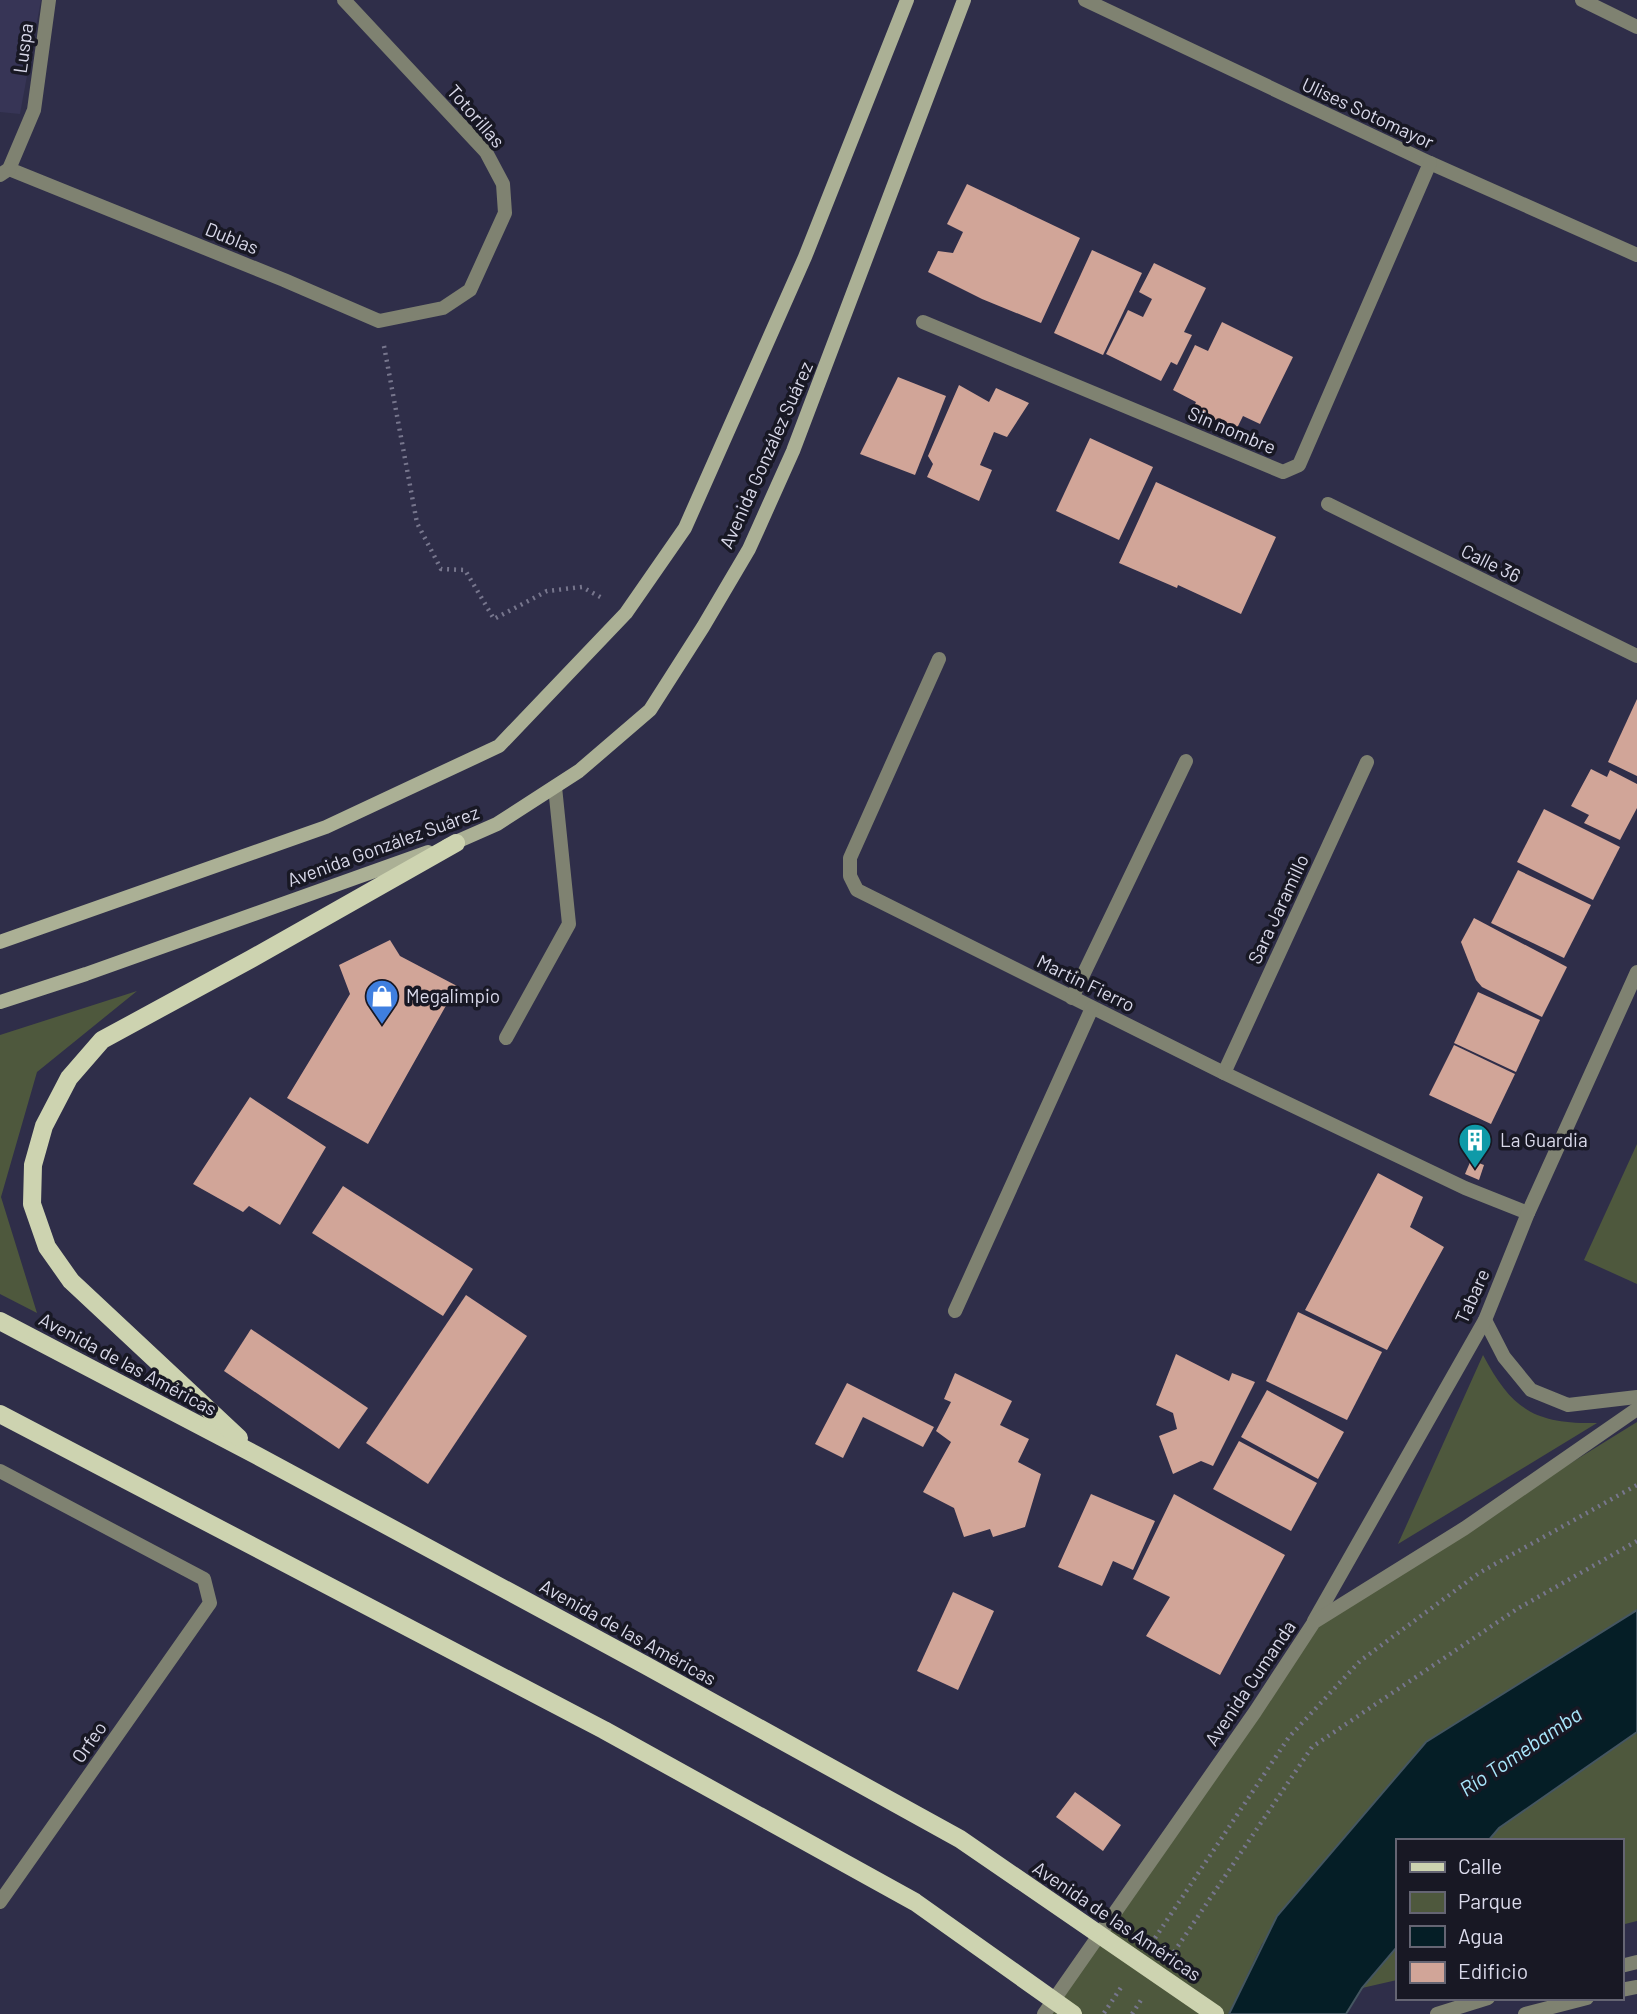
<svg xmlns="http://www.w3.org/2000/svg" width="1637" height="2014" font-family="Barlow,sans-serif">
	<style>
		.built { fill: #373556 }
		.green { fill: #4e583d }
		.water { fill: #051e26; stroke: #455661; stroke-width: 2 }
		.building { fill: #d1a598 }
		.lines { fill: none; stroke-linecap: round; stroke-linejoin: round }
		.path { stroke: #77768d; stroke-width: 4.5; stroke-dasharray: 2 5; stroke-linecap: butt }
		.lane { stroke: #7f8271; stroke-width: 14 }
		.street { stroke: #7f8271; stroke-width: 14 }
		.secondary { stroke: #abb095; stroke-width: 14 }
		.primary { stroke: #cdd3b0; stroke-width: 18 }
		.labels { text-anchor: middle; stroke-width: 7; stroke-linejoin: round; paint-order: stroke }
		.street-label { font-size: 19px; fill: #d9d9ea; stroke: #181824 }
		.poi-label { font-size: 19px; fill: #d9d9ea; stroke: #181824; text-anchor: start }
		.water-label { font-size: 21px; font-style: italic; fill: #a9e7fc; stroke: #181824 }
	</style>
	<rect width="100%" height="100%" fill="#2f2e49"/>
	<polygon class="built" points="0,0 41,0 20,114 0,112"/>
	<g class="green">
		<polygon points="137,991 37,1072 1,1197 37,1313 0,1294 0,1035"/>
		<polygon points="1637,1144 1637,1284 1584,1260"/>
		<path d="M1483,1355C1512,1410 1535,1424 1597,1423L1398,1544Z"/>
		<polygon points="1637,1422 1637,1610 1426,1742 1262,1944 1229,2014 1044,2014 1314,1622"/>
		<polygon points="1637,1732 1637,1921 1621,1925 1621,1841 1488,1841 1499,1828"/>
		<polygon points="1397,1947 1397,1980 1362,1988"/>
	</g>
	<polygon class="water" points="1637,1610 1637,1732 1499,1828 1488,1841 1397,1841 1397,1947 1362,1988 1346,2014 1229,2014 1277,1916 1426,1742"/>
	<g class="building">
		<polygon points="967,184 1080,238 1041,323 982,299 928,272 938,251 953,253 963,232 947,224"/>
		<polygon points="1092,250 1142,273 1103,355 1054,333"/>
		<polygon points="1154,263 1206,288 1184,332 1192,335 1177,365 1171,362 1161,381 1106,354 1128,310 1143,317 1152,299 1139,292"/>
		<polygon points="1222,322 1293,357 1260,424 1243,416 1236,430 1193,409 1196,402 1173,390 1195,345 1208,351"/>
		<polygon points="898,377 946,396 915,475 860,454"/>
		<polygon points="959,385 989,402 996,388 1029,403 1007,437 994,432 980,465 992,470 979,501 927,477 933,464 928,456"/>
		<polygon points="1090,438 1153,467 1119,540 1056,511"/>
		<polygon points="1156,482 1276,537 1241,614 1178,585 1177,588 1119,563"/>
		<polygon points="1637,699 1637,776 1608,762"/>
		<polygon points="1591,769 1607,777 1610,770 1637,784 1637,808 1620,840 1584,823 1589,815 1571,806"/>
		<polygon points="1544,809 1620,847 1593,900 1517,862"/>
		<polygon points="1518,870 1591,905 1564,958 1491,923"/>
		<polygon points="1474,918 1567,967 1542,1017 1482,987 1476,980 1461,942"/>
		<polygon points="390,940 400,956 457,986 368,1144 287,1098 350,994 339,965"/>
		<polygon points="1478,992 1540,1020 1516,1072 1454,1043"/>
		<polygon points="1454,1045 1515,1074 1491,1124 1429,1095"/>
		<polygon points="250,1097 326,1147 280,1225 249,1206 243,1212 193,1184"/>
		<polygon points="1471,1160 1484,1165 1479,1180 1465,1174"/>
		<polygon points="1378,1173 1423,1197 1410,1227 1444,1247 1387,1350 1305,1310"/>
		<polygon points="343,1186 473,1269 443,1316 312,1233"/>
		<polygon points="466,1295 527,1336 428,1484 366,1443"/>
		<polygon points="1298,1312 1382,1352 1347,1420 1266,1381"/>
		<polygon points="251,1329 368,1408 339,1449 224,1371"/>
		<polygon points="1176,1354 1229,1381 1232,1373 1255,1382 1213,1466 1201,1461 1173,1474 1159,1436 1177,1429 1173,1413 1156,1405"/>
		<polygon points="955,1373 1012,1401 1000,1425 1029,1439 1018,1462 1041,1474 1025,1527 993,1537 990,1529 964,1537 954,1508 923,1492 951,1442 936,1431 951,1402 944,1399"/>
		<polygon points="847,1383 934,1427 923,1447 863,1417 843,1458 815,1444"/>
		<polygon points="1267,1390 1344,1432 1318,1479 1241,1437"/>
		<polygon points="1239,1441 1317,1483 1291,1531 1213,1489"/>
		<polygon points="1091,1494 1155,1521 1133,1570 1113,1561 1102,1586 1058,1567"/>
		<polygon points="1174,1494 1285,1555 1220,1675 1146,1636 1170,1597 1133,1579"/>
		<polygon points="953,1592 994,1611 958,1690 917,1671"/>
		<polygon points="1075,1792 1121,1825 1103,1851 1056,1817"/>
	</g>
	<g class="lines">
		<g class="path">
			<polyline points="384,346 417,523 441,569 465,570 494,619 547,591 582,587 602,598"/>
			<polyline points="1155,1938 1289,1737 1360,1661 1479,1573 1637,1485"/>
			<polyline points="1174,1952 1312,1747 1517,1609 1637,1541"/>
			<polyline points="1104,2013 1122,1986"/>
			<polyline points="1132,2014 1143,1997"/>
		</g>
		<polyline class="lane" points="506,1038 569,924 555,787"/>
		<g class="street">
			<polyline points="1085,0 1430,163 1637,255"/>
			<polyline points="1582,0 1637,27"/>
			<polyline points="9,169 284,280 379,321 443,308 470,290 505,213 503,184 486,152 344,0"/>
			<polyline points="0,175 9,169 34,110 49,0"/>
			<polyline points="923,322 1283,472 1299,465 1430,163"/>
			<polyline points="1328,504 1637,656"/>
			<polyline points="939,659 850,858 850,876 857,890 1224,1073 1465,1188 1528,1213"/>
			<polyline points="1072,998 1186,761"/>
			<polyline points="1224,1073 1367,762"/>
			<polyline points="955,1311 1092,1008"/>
			<polyline points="1485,1320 1504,1357 1531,1390 1568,1405 1637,1397"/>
			<polyline points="0,1471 204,1579 210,1603 0,1902"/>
			<polyline points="1314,1621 1485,1320 1528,1213 1637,972"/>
			<polyline points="1621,1966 1637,1962"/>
			<polyline points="1621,1990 1637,1987"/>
			<polyline points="1044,2014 1255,1712 1314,1622 1465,1528 1637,1409"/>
			<polyline points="1437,2014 1488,1998"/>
			<polyline points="1525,2014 1587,1998"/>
		</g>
		<g class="secondary">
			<polyline points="447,846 497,824 579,771 650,710 703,627 749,549 793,451 964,0"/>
			<polyline points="0,942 326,827 499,746 626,613 685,528 805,257 907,0"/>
			<polyline points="0,1002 86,974 428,852"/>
		</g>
		<g class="primary">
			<polyline points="0,1321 256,1455 645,1665 960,1839 1215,2014"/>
			<polyline points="0,1414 604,1730 915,1902 1073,2014"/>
			<polyline points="239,1438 71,1281 47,1247 32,1204 33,1165 44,1126 69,1078 102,1040 251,959 456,843"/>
		</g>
	</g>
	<defs>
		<symbol id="shop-pin" viewBox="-11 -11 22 30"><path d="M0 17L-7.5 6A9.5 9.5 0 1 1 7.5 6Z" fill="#3f7fe0" stroke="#181824"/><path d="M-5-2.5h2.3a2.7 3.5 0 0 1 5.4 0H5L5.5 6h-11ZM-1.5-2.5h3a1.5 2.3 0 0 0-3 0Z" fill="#fff"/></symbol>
		<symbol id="building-pin" viewBox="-11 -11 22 30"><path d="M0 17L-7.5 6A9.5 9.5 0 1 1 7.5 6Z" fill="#0f9aa8" stroke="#181824"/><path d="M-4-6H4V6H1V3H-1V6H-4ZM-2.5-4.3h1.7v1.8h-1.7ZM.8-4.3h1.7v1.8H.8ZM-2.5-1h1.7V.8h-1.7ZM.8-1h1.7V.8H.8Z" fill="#fff"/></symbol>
	</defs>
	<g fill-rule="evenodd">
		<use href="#shop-pin" x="363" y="977" width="38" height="52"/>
		<use href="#building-pin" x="1456" y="1121" width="38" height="52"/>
	</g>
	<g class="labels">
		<g class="street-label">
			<text transform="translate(23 48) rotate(-82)" y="7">Luspa</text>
			<text transform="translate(1368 113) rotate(25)" y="7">Ulises Sotomayor</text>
			<text transform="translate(476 116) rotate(49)" y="7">Totorillas</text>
			<text transform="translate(232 238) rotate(22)" y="7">Dublas</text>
			<text transform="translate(1232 430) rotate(23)" y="7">Sin nombre</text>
			<text transform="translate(766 455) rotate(-66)" y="7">Avenida González Suárez</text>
			<text transform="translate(1491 563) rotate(26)" y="7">Calle 36</text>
			<text transform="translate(383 846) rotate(-20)" y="7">Avenida González Suárez</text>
			<text transform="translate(1278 909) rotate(-65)" y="7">Sara Jaramillo</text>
			<text transform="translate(1086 983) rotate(26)" y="7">Martin Fierro</text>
			<text transform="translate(1472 1296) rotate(-66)" y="7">Tabare</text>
			<text transform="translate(128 1364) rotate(28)" y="7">Avenida de las Américas</text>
			<text transform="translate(628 1632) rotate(29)" y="7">Avenida de las Américas</text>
			<text transform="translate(1250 1683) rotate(-56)" y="7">Avenida Cumanda</text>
			<text transform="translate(89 1742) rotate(-55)" y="7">Orfeo</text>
			<text transform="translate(1117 1921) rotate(34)" y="7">Avenida de las Américas</text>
		</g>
		<g class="poi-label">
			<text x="406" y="1003">Megalimpio</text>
			<text x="1500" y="1147">La Guardia</text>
		</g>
		<g class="water-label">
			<text transform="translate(1521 1752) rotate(-34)" y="7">Río Tomebamba</text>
		</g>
	</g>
	<rect x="1396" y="1839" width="228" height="161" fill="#181824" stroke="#656573" stroke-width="2"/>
	<rect x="1410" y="1862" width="35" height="10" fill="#cdd3b0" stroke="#656573" stroke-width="2"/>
	<text x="1458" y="1874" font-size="21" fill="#d9d9ea">Calle</text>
	<rect x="1410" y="1892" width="35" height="21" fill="#4e583d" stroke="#656573" stroke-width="2"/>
	<text x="1458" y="1909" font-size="21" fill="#d9d9ea">Parque</text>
	<rect x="1410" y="1926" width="35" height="21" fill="#051e26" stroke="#656573" stroke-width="2"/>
	<text x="1458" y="1944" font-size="21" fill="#d9d9ea">Agua</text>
	<rect x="1410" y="1962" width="35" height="21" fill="#d1a598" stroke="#656573" stroke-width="2"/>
	<text x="1458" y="1979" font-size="21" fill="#d9d9ea">Edificio</text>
</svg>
